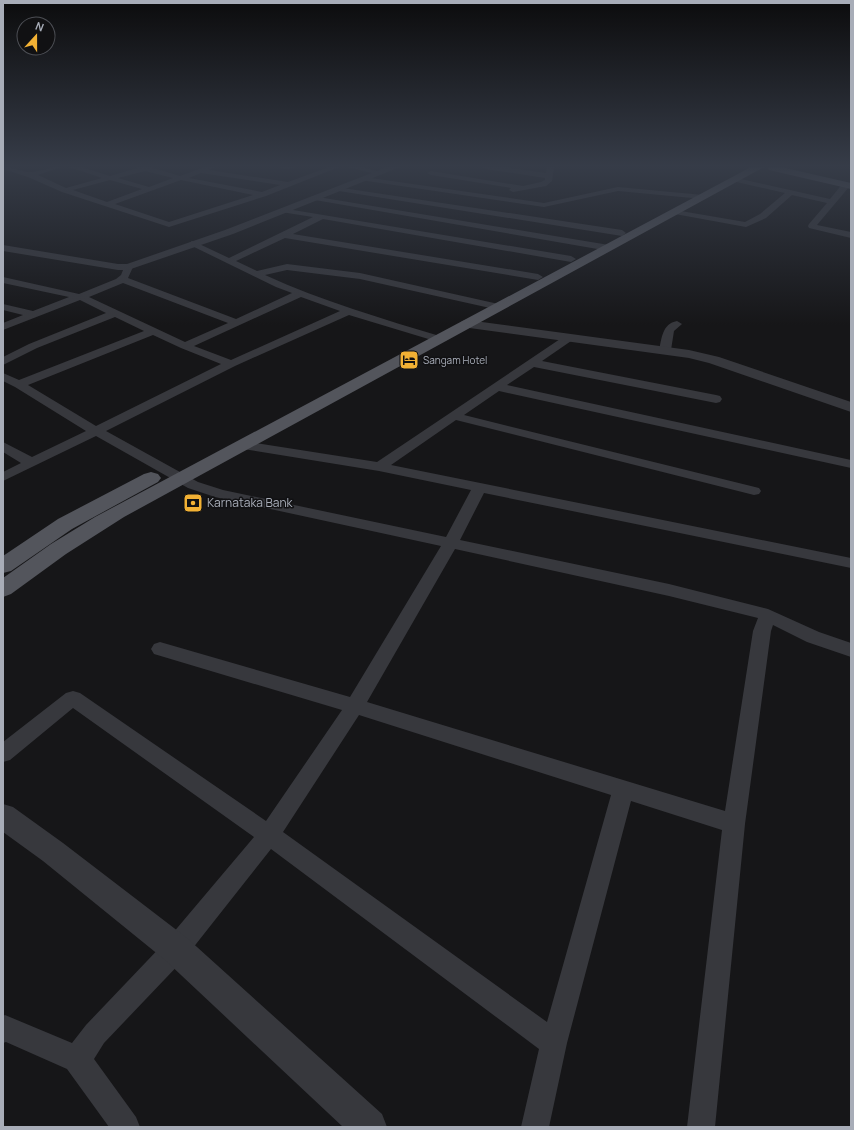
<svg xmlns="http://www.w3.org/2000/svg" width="854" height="1130" font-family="Manrope,sans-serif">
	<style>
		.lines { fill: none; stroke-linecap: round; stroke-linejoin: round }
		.minor { fill: #37383d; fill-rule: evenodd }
		.tertiary { fill: #37383d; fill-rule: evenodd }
		.primary { fill: #53555c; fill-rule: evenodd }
		.labels { text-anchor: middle; stroke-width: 3; stroke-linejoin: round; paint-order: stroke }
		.far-poi-label { font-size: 10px; fill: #a8adb8; stroke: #111113; text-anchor: start }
		.poi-label { font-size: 12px; fill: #a8adb8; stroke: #111113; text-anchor: start }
	</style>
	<rect width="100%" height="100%" fill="#161618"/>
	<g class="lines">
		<g class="minor">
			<path d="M3,167C13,167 24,173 32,172C43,171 49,167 61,167L38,175L66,188L102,178L69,167H81L110,176L137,168V167H153V168L180,176L205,167H215L209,170L288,182L329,167H339L266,196L169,227L62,192L28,177L3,169ZM145,171L173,178L149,187L118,178ZM201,173L280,185L262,192L189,178ZM110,180L142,189L107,202L73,190ZM181,180L253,195L169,222L115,204Z"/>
			<path d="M281,167H294C291,170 284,170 281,167Z"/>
			<polygon points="348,167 362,167 384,173 380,175"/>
			<polygon points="483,167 503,167 546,173 547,167 554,167 552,181 546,186 513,192 509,190 511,188 431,175 427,173 431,171 523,186 541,182 545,180 545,178 486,169"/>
			<polygon points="364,177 544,203 618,187 703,195 707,197 703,199 618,191 544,207 367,181 363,179"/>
			<polygon points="732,177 830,199 843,183 849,183 849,187 817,225 851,232 851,238 809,228 808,226 809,224 827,203 792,195 766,218 746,227 675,214 671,212 675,210 745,222 760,214 785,193 732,181"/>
			<polygon points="336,187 622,230 626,233 622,236 339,191 336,191"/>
			<polygon points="312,196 609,245 613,248 609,251 315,200 311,198"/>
			<path d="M281,208L571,256L576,259L571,262L323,219L293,234L538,274L543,277L538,280L285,238L236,261L257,271L287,264L360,273L503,305L504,307L499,310L360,279L287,270L265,275C322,301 383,319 443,337L444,339L439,342L435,341L349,315L235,366L106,431L198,482L223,490L446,537L471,490L379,471L243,449L238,448L236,445L238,442L243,441L377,462L566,335L570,334L575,337L574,339L542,361L716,395L720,396L722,399L720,402L716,403L534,367L507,385L851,460V468L499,391L464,415L759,488L761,491L759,494L754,495L456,420L391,465L851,558V568L484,493L460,540L669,584L768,609L819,632L851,643V657L807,642L773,625L771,631L745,824L715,1127H687L722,830L631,801L567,1043L549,1127H521L539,1049L271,849L185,958L104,1043L94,1059L136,1117L140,1127H109L67,1069L6,1042L3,1043V1016L5,1015L72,1043L86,1025L167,940L254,837L73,708L10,760L3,762V742L66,693L73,691L80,693L266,821L342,710L154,654L151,649L154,644L160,642L350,697L441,546L215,497L188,488L96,436L3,481V472L21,463L3,452V442L32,457L86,431L15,387L3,381V373L19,380L144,331L115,317L37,348L3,365V357L29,344L106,313L80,300L3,330V323L23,315L3,310V304L33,311L69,297L3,283V277L79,294L116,279L121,275L125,265L128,264L133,267L128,278L236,319L292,293L276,287L188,244L192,241L195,242L229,258L313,217L281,212ZM123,283L228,323L185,342L89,297ZM301,297L340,311L231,360L194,346ZM153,335L181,348L221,364L96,426L28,385ZM455,549L669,596L758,618L753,631L725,811L367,702ZM359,715L611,795L547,1022L283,832Z"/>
			<path d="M677,321L682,324L674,331L671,350L665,353L661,352L659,350C662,338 662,324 677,321Z"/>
		</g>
		<g class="tertiary">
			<polygon points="387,167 400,167 233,234 128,270 118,270 3,251 3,245 118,264 127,264 225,230"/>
			<polygon points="467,320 689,350 719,357 851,402 851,412 709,363 689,358 462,327 460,324 462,321"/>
			<polygon points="3,804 13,807 63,843 187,938 382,1114 387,1127 343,1127 165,960 43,861 3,832"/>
		</g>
		<g class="primary">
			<polygon points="751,167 764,167 124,517 66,554 11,594 3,597 3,578 51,544 95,517"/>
			<polygon points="768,167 781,167 851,183 851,189 769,170"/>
			<polygon points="151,472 158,474 161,478 158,482 72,529 11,571 3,573 3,556 58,519 144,474"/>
		</g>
	</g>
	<linearGradient id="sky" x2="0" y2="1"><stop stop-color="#0c0c0d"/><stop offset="0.51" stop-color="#363c48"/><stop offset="1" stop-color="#363c48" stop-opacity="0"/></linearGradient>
	<rect width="854" height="325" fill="url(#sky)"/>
	<defs>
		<symbol id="hotel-square" viewBox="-11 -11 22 22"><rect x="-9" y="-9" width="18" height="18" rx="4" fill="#f2b134" stroke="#111113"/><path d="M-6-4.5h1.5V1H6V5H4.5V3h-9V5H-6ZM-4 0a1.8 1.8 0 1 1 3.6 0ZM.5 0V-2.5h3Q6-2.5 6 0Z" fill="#111"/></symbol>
		<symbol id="bank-square" viewBox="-11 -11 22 22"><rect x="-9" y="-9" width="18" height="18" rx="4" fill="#f2b134" stroke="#111113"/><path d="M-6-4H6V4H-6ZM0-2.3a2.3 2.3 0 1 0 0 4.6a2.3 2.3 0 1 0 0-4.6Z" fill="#111"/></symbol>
	</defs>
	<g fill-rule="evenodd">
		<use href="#hotel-square" x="398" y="349" width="22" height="22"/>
		<use href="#bank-square" x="182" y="492" width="22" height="22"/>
	</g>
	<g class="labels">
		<g class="far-poi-label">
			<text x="423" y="364">Sangam Hotel</text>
		</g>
		<g class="poi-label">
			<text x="207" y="507">Karnataka Bank</text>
		</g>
	</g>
	<rect width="854" height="1130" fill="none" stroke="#a8adb8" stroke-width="8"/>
	<g transform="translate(36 36) rotate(21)"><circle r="19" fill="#111113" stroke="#4d4f55"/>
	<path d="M0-3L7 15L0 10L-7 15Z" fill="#f2b134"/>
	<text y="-6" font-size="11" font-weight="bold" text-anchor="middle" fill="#a8adb8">N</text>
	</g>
</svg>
